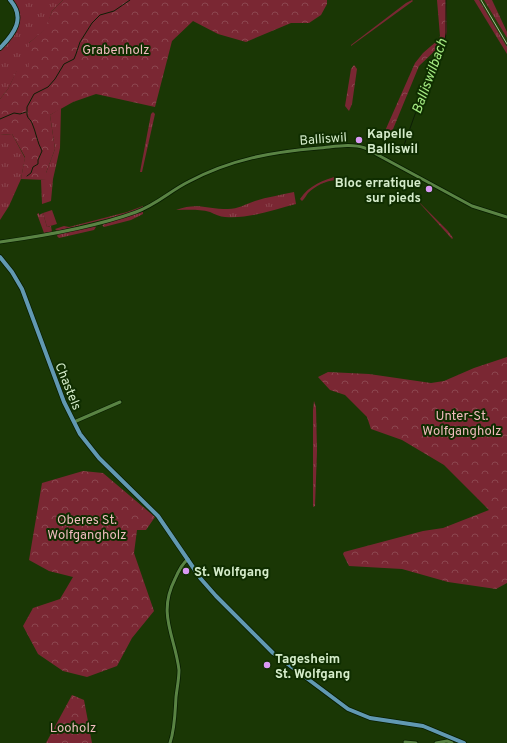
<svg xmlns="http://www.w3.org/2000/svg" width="507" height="743" font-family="Overpass,sans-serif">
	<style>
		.built { fill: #21420a }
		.grass { fill: url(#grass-tufts) }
		.forest { fill: url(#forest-crowns) }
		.green { fill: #7a2733 }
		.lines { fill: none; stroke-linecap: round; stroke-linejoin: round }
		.stream { stroke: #0d1e05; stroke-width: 1 }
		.minor-casing { stroke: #081d00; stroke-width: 4.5 }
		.major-casing { stroke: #081d00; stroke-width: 5.5 }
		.minor { stroke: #598343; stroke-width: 3 }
		.major { stroke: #6199b2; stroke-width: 4 }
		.rail { stroke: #a8c09b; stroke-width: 1 }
		.poi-dot { fill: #db99f5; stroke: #0f2d00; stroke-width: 1.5 }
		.labels { text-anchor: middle; stroke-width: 4; stroke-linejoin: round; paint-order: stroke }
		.park-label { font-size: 13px; fill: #f1bbbe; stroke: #0f2d00 }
		.poi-label { font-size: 13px; font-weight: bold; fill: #d5ecca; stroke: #0f2d00; text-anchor: start }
		.street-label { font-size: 13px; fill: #d5ecca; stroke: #0f2d00 }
		.water-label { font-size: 14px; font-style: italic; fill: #a6ec82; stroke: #0f2d00 }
	</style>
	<defs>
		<pattern id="grass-tufts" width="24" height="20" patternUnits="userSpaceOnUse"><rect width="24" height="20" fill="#7a2733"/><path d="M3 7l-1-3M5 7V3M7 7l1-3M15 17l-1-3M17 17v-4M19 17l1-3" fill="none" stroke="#8c464f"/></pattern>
		<pattern id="forest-crowns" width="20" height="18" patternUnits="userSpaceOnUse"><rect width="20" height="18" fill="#7a2733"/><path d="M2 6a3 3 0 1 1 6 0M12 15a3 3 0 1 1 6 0" fill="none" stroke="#8c464f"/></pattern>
	</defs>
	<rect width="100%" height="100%" fill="#1a3705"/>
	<polygon class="built" points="479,0 484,0 507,38 507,47"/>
	<g class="grass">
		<path d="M13,0H63L52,11L46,29L29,43V72L17,71L8,89L0,99V50C16,35 28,21 13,0Z"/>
		<polygon points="412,0 413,1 351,46 351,45 406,3"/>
		<polygon points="474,0 479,0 507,47 507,54"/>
		<polygon points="484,0 492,0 507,32 507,38"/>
		<polygon points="61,108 60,148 53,179 51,201 42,204 41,180 46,180 46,173 55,149 50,115"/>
		<polygon points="153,112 155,114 142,172 140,172 151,114"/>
		<polygon points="12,134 25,158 21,179 9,206 0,220 0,135"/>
		<path d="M294,192L296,204C273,210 249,219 225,217C220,217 215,214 210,212C199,209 188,210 176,210C197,202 207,209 228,209C238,209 246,204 255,201C267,197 281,195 294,192Z"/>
		<polygon points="415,198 448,231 453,238 452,239"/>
		<polygon points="143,206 143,208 126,214 57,231 55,229 64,226 69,227 127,212"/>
		<polygon points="141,212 143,212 143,214 131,220 104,227 102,225 104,224"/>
		<polygon points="39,213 39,215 43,213 47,227 51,226 52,232 44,233 37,214"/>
		<polygon points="94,225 96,227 94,230 59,238 57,236 58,234"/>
		<polygon points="314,401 316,407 317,451 315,506 313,507 313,410"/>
	</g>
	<g class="forest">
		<polygon points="63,0 327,0 327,4 321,15 309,23 291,23 246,42 218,34 193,21 172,41 155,107 96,94 73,102 50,115 55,149 46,173 46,180 21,179 25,157 12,134 0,135 0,99 8,89 17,70 29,71 29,43 45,29 52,11"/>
		<polygon points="437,0 446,0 447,32 444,42 419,66 391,134 385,135 385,131 415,63 423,53 438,40 440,36"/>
		<polygon points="354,65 357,69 352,104 349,111 345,106 351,69"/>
		<path d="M338,176L343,178L341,181C331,178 316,185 308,193C306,196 305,198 302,201L300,199C309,185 324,180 338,176Z"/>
		<polygon points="507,357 507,583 496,589 448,582 402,569 349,566 343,554 344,552 423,531 443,528 489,510 444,465 402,440 371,429 367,417 345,395 330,390 318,377 328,372 369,374 431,383 444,381 474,368"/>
		<polygon points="83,471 103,473 155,517 146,530 137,530 134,553 154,611 132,638 117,666 87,677 63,671 38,654 23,626 33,608 60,599 73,577 49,571 29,560 42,483"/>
		<polygon points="72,695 84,700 92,743 46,743"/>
	</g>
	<polygon class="green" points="52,210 57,224 47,227 43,213"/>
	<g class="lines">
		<g class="stream">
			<polyline points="0,119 14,113 20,114 26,112"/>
			<polyline points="402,151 435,58 445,40 446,33 446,0"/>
			<path d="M27,176L31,173L33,167L38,164V160L42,151C37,142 36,132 32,123C31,120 28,119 27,115V107L34,94L48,87L55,79L64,64L74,59L76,54L80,42L92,23L100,15L114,11L130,0"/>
		</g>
		<defs>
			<g id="minor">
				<path d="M0,242C43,236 95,227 136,212C156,205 170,191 188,182C231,159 272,152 319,148C333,147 351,143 365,148L472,206L507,217"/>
				<polyline points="74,422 120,402"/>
				<polyline points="405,742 416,743"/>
				<path d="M170,743C175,728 175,713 176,697C177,688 179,679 179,670C175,636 157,614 175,579C178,572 182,564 188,559"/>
				<polyline points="436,743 447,741 452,743"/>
			</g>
			<g id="major">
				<path d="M0,48C14,34 26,18 10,0"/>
				<polyline points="0,257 12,272 22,289 64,402 80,434 99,458 158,516 201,579 216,596 273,653 348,709 370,718 423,726 464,743"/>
			</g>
		</defs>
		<use href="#minor" class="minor-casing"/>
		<use href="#major" class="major-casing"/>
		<use href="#minor" class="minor"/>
		<use href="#major" class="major"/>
		<polyline class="rail" points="481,0 507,44"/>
	</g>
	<g class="poi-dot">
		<circle cx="359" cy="140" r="4"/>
		<circle cx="429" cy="189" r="4"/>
		<circle cx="186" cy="571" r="4"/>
		<circle cx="267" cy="665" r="4"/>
	</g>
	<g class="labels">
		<g class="park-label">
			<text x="116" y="54">Grabenholz</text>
			<text x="462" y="420">Unter-St.<tspan x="462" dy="15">Wolfgangholz</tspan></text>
			<text x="87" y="524">Oberes St.<tspan x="87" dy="15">Wolfgangholz</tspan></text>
			<text x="73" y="732">Looholz</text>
		</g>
		<g class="poi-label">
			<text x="367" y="138">Kapelle<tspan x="367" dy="15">Balliswil</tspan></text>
			<text x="421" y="187" text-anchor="end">Bloc erratique<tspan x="421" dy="15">sur pieds</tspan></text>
			<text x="194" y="576">St. Wolfgang</text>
			<text x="275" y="663">Tagesheim<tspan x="275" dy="15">St. Wolfgang</tspan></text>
		</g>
		<g class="street-label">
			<text transform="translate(323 138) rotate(-4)" y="5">Balliswil</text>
			<text transform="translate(69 386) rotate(68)" y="5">Chastels</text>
		</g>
		<g class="water-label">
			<text transform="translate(429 76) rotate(-70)" y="5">Balliswilbach</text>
		</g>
	</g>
</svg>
